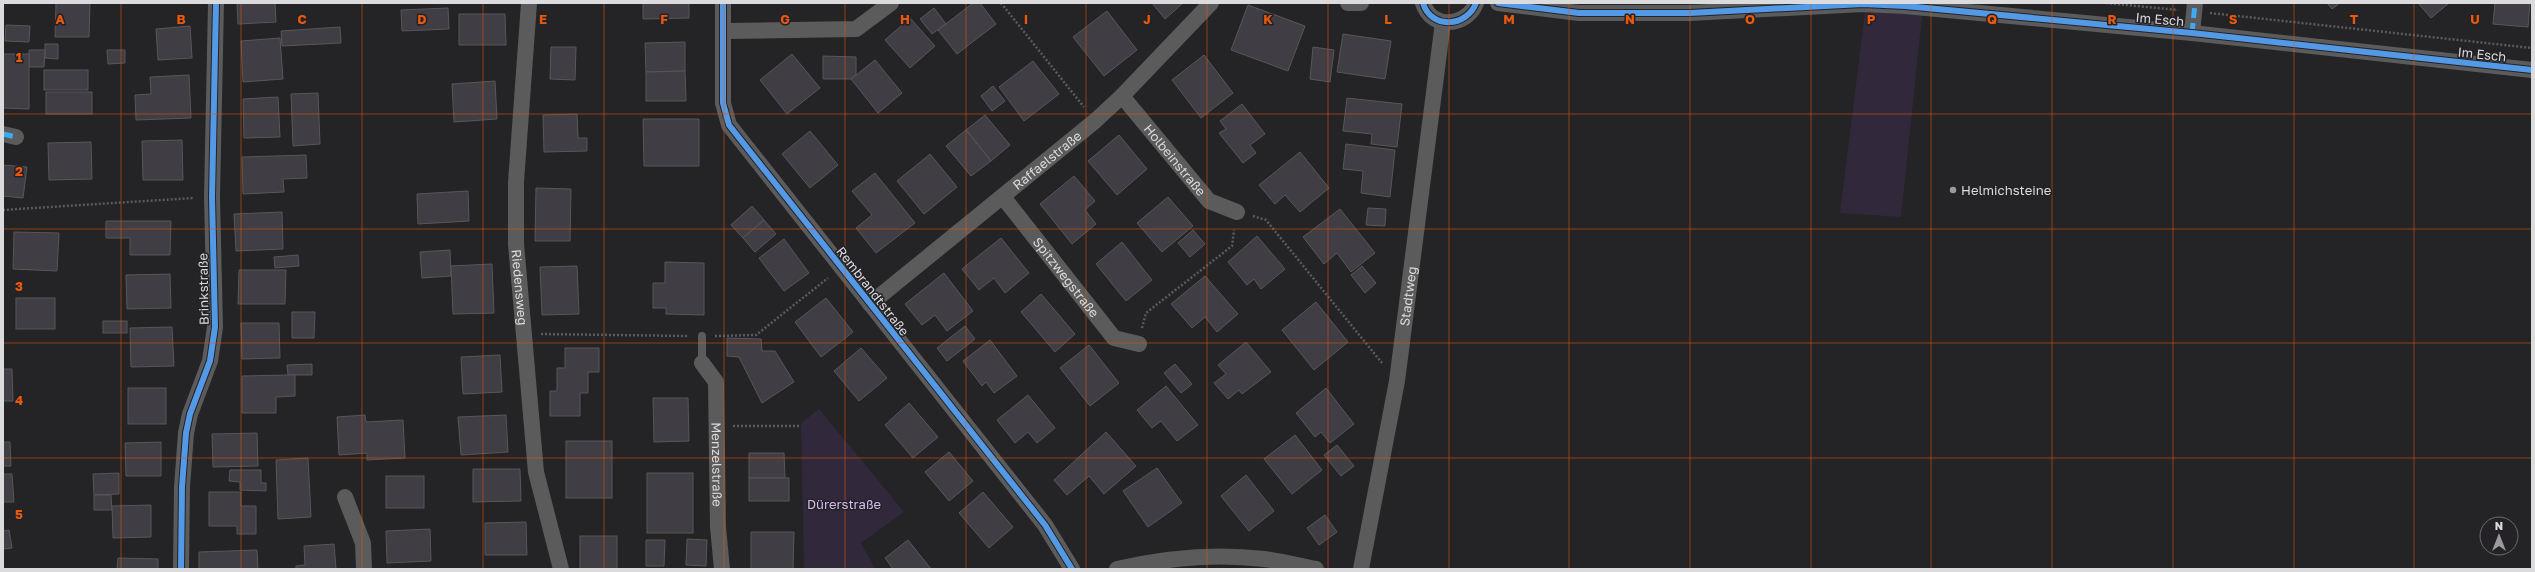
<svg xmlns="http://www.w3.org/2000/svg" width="2535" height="572" font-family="'Golos Text',sans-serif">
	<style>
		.green { fill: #32283b }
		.building { fill: #403d44; stroke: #575758 }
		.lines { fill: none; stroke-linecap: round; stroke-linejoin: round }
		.path { stroke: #5b5b5b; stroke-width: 2.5; stroke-dasharray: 2 2; stroke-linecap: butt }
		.lane { stroke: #5b5b5b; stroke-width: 8 }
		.street { stroke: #5b5b5b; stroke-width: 16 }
		.quiet { stroke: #3fa9f5; stroke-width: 5; stroke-dasharray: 10 5; stroke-linecap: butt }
		.cycleway-casing { stroke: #242226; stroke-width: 8 }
		.cycleway { stroke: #5399e6; stroke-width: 6 }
		.grid { fill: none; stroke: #e8590c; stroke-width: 1; stroke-opacity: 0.55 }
		.poi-dot { fill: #9b9a9d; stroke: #242226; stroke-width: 1.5 }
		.labels { text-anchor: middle; stroke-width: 3; stroke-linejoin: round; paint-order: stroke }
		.street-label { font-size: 13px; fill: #dbdadd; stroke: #242226 }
		.poi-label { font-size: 13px; fill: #dbdadd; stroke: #242226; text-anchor: start }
		.park-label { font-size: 13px; fill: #d5baf1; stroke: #242226 }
		.grid-label { font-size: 13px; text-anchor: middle; font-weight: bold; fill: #e8590c; stroke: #242226; stroke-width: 3; stroke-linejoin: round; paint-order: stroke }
	</style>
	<rect width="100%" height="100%" fill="#242325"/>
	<g class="green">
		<polygon points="1923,7 1901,217 1840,213 1865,12"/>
		<polygon points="819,409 904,512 861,543 875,569 804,569 801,423"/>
	</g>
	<g class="building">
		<polygon points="56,3 90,3 89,37 55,37"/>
		<polygon points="237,3 275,3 276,22 238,24"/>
		<polygon points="643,3 689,3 689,18 643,19"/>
		<polygon points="973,3 980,3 996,24 957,54 938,30"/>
		<polygon points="1152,3 1183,3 1165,19"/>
		<polygon points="2327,3 2340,3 2332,9"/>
		<polygon points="2418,3 2449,3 2431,18"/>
		<polygon points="2495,3 2530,3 2528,27 2493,24"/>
		<polygon points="1248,5 1305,26 1288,71 1231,50"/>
		<polygon points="448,8 449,29 402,31 401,10"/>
		<polygon points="934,8 946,24 932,34 920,19"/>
		<polygon points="1107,11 1137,50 1104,76 1073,37"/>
		<polygon points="459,14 505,14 506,45 459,45"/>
		<polygon points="910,18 935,46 910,68 885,40"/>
		<polygon points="6,25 30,26 29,42 5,41"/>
		<polygon points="190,26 192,58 158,60 156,29"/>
		<polygon points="340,27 341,43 282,46 281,31"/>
		<polygon points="1343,34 1391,41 1385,79 1337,72"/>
		<polygon points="280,38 283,79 243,82 241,41"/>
		<polygon points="685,42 685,71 646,72 645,43"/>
		<polygon points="45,44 58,44 58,59 45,58"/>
		<polygon points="551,47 576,47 575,80 550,79"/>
		<polygon points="1313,47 1334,50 1330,82 1310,79"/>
		<polygon points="29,50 45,50 44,67 29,67"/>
		<polygon points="107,50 125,50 125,63 108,64"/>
		<polygon points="3,54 29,54 29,109 3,108"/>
		<polygon points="792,54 820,88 787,114 760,80"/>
		<polygon points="1204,55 1233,93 1201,118 1172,80"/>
		<polygon points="823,56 856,57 856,75 851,79 823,79"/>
		<polygon points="875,60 902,93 878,113 851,79"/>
		<polygon points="1033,61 1059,94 1024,121 999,87"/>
		<rect x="44" y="70" width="44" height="20"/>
		<polygon points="685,71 686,101 646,101 646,72"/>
		<polygon points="189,75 191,118 136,120 135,95 151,94 150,77"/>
		<polygon points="495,81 497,119 454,122 452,84"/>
		<polygon points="993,86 1005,101 992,111 981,96"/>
		<rect x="46" y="92" width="46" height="22"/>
		<polygon points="318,93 320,144 293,146 291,94"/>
		<polygon points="278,97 280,137 244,138 243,99"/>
		<polygon points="1347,98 1402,104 1397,147 1371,144 1372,134 1343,131"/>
		<polygon points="1242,104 1265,134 1250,145 1256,153 1243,163 1219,133 1226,129 1220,121"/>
		<polygon points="577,114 578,138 587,138 587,151 544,152 543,115"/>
		<polygon points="985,115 1010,145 991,161 966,130"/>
		<polygon points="643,119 699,119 699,166 644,166"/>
		<polygon points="966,130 991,161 971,176 946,146"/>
		<polygon points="810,131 838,165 810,188 782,154"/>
		<polygon points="1119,135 1147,169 1117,195 1088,161"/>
		<polygon points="182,140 183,180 143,180 142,141"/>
		<polygon points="91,142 92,179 49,180 48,143"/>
		<polygon points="1346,144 1395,150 1390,197 1361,193 1363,171 1343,169"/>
		<polygon points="1300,152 1329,188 1300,212 1285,195 1275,204 1259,185"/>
		<polygon points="930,154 957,187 924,214 897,181"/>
		<polygon points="306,155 307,178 283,179 284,192 243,194 242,157"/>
		<polygon points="3,165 27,167 23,198 3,196"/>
		<polygon points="875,173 915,223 876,253 856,228 872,215 852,191"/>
		<polygon points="1074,176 1095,201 1085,210 1096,224 1072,244 1040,204"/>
		<polygon points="536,188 571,189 570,241 535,241"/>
		<polygon points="468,191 469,221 418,224 417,194"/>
		<polygon points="1168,197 1193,226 1162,252 1137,223"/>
		<polygon points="752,206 764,220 743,238 731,225"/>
		<polygon points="1368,208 1386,209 1385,226 1366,225"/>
		<polygon points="1340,209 1375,253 1351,272 1337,253 1324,264 1303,237"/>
		<polygon points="282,212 283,249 236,251 234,214"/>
		<polygon points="764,220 776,234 755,252 743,238"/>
		<polygon points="106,221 171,221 170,255 130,255 130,238 106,238"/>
		<polygon points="1193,230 1205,244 1190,257 1178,243"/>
		<polygon points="14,232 59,233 57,271 13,269"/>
		<polygon points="1257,236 1285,269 1261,289 1254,279 1247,285 1228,262"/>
		<polygon points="1001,238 1029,273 1005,293 994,278 979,290 962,269"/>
		<polygon points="784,239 809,273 784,291 759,258"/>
		<polygon points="1122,242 1152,280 1126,301 1096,264"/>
		<polygon points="450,250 451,276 422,278 420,252"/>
		<polygon points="298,255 299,266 275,268 274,257"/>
		<polygon points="665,262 704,263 704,315 666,314 666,308 653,308 653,283 665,283"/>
		<polygon points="492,264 494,313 453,314 451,266"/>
		<polygon points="577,266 579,314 542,315 540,267"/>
		<polygon points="1362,266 1376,283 1365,293 1351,275"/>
		<polygon points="239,270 286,270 285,304 238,304"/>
		<polygon points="944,273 973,311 947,331 935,315 922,325 905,304"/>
		<polygon points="170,274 171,308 127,309 126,275"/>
		<polygon points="1205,276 1238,314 1217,332 1205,317 1192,328 1171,304"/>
		<polygon points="1041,294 1075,334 1055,352 1021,312"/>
		<rect x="16" y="298" width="39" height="31"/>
		<polygon points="826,298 853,332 821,357 795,322"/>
		<polygon points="1316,302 1348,342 1314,370 1282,330"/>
		<polygon points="292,312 315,312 314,338 292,338"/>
		<rect x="103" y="321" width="24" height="12"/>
		<polygon points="241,323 279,323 280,358 242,359"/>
		<polygon points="965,326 975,339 947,361 937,348"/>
		<polygon points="172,327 174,366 131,367 130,328"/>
		<polygon points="727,338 761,339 762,351 775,351 794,382 762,403 739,357 727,356"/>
		<polygon points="990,340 1017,376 994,393 986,382 982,386 963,361"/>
		<polygon points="1246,342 1271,372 1242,394 1239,390 1228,399 1214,383 1226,374 1218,365"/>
		<polygon points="1089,345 1119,383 1090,406 1060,368"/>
		<polygon points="565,348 599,348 599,372 588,372 588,393 580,393 580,416 550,416 550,391 557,391 557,368 565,368"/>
		<polygon points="861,348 887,378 859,401 834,371"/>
		<polygon points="500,355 502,392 463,394 461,357"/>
		<polygon points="312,364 312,375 288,375 287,365"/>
		<polygon points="1175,364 1192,384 1181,393 1164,373"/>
		<polygon points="3,369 12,369 13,401 3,401"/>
		<polygon points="288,375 295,375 295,396 276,397 276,413 242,413 242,376"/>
		<polygon points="1166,386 1198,425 1177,441 1161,421 1152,428 1137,410"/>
		<rect x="128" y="388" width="38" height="36"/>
		<polygon points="1326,388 1354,424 1330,443 1321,432 1315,437 1296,413"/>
		<polygon points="1028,395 1055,428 1037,443 1028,432 1015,443 997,420"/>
		<polygon points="653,398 688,398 689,441 654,442"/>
		<polygon points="909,403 938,437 913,458 885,425"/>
		<polygon points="365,415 366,422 403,420 405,458 367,460 367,453 339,455 337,417"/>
		<polygon points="506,415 508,452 461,455 458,417"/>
		<polygon points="1106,432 1136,466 1104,494 1089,476 1067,495 1054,480"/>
		<polygon points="257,433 258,466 213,467 212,434"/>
		<polygon points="1295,435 1322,470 1292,494 1264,459"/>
		<rect x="566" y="441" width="46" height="57"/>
		<polygon points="3,442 10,442 11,466 3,466"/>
		<polygon points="161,442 161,476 126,476 125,443"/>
		<polygon points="1337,445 1354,466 1341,476 1324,455"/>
		<polygon points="949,452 973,481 949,501 925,472"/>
		<polygon points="749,453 784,453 785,478 749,478"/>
		<polygon points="308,458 311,517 278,519 276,460"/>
		<polygon points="1157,468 1182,503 1148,527 1123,491"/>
		<polygon points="473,469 520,469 521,501 473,502"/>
		<polygon points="230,470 261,470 261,483 266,483 266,491 240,490 240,482 229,481"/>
		<polygon points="119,473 119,494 94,495 93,474"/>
		<rect x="647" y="473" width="46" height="60"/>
		<polygon points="3,474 12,474 14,502 3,502"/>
		<polygon points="1246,475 1274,511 1249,531 1221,496"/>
		<rect x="386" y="476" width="38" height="32"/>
		<rect x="749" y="478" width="40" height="23"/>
		<polygon points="209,492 241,492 241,506 256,506 256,534 237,534 237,526 209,526"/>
		<polygon points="983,492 1013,527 989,548 959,513"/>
		<polygon points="94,495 111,495 112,510 94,510"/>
		<polygon points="151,505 151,537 113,538 112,506"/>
		<polygon points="1325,515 1337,532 1319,545 1307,528"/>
		<polygon points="526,522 527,555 485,555 485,523"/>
		<polygon points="430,529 431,561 387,563 386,531"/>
		<polygon points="9,530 12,548 3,549 3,531"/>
		<polygon points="751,532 794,532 793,569 751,569"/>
		<rect x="580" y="536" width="37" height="33"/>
		<polygon points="687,539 707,540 706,566 686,565"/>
		<polygon points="646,540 665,540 664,566 646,566"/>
		<polygon points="908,540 931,569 893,569 885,558"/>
		<polygon points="334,544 336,569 296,569 296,566 305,565 304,546"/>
		<polygon points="257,550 258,569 199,569 199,552"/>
		<polygon points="118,558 158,559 158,569 117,569"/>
	</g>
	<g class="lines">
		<g class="path">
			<polyline points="1001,3 1084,107"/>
			<polyline points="2106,3 2178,10"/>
			<polyline points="2210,13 2532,48"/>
			<polyline points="3,210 194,198"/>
			<polyline points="1253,216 1266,220 1382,363"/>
			<polyline points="1142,328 1146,313 1232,246 1234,230"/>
			<polyline points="541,334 688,336"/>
			<polyline points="715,336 756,335 828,278"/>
			<polyline points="733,426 801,426"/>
		</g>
		<polyline class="lane" points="702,336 702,363"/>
		<g class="street">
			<path id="s1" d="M529,3L516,182V244L536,472L561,569"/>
			<polyline points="723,3 723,103 729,125 1045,525 1072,569"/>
			<polyline points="1348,3 1361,3"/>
			<path d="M1423,3C1431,30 1467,27 1476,3"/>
			<polyline points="1498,3 1579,13 1690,13 1863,4 1905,6 2192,33 2532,70"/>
			<polyline points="724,31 856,29 891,3"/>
			<polyline points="2192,33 2195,3"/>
			<path id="s2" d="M1122,96L1209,201L1237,212"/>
			<polyline points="3,134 16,137"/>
			<path id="s3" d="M1003,197L1114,338L1139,344"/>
			<path id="s4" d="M870,304L1095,121L1122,96L1211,3"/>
			<path id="s5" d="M702,363L716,382L718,527L722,569"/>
			<polyline points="345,497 363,543 364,569"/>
			<polyline points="181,569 182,487 186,433 190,414 210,361 215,327 212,197 216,3"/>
			<path d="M1117,569C1165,558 1215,553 1264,559C1281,561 1299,566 1316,569"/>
			<path id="s6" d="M1361,569L1397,381L1443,22"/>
		</g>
		<g class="quiet">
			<polyline points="2192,33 2195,3"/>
			<polyline points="3,134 16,137"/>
		</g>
		<defs>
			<g id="cycleway">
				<polyline points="723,3 723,103 729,125 1045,525 1072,569"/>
				<path d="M1423,3C1431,30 1467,27 1476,3"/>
				<polyline points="1498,3 1579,13 1690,13 1863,4 1905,6 2192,33 2532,70"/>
				<polyline points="181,569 182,487 186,433 190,414 210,361 215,327 212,197 216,3"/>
			</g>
		</defs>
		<use href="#cycleway" class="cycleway-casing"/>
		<use href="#cycleway" class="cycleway"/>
	</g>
	<path class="grid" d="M121,3V569M241,3V569M362,3V569M483,3V569M604,3V569M724,3V569M845,3V569M966,3V569M1086,3V569M1207,3V569M1328,3V569M1449,3V569M1569,3V569M1690,3V569M1811,3V569M1931,3V569M2052,3V569M2173,3V569M2294,3V569M2414,3V569M3,114H2532M3,229H2532M3,343H2532M3,458H2532"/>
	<circle class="poi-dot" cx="1953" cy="190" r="4"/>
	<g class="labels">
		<g class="street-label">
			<text transform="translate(2160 19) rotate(5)" y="5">Im Esch</text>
			<text transform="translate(2482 54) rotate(6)" y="5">Im Esch</text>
			<text dy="5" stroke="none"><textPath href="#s2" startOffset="83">Holbeinstraße</textPath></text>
			<text dy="5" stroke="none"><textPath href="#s4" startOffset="228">Raffaelstraße</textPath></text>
			<text dy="5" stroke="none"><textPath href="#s3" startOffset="102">Spitzwegstraße</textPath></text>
			<text dy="5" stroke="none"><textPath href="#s1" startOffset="285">Riedensweg</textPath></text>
			<text transform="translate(203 289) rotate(-91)" y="5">Brinkstraße</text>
			<text transform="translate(873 291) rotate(52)" y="5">Rembrandtstraße</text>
			<text dy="5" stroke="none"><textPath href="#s6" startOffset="277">Stadtweg</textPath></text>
			<text dy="5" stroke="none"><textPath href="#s5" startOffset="106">Menzelstraße</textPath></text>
		</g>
		<g class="poi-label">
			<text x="1961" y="195">Helmichsteine</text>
		</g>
		<g class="park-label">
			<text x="844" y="509">Dürerstraße</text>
		</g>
	</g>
	<g class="grid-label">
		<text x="60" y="24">A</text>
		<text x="181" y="24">B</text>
		<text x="302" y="24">C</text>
		<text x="422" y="24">D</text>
		<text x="543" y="24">E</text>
		<text x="664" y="24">F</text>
		<text x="785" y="24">G</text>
		<text x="905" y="24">H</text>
		<text x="1026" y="24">I</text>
		<text x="1147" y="24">J</text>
		<text x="1268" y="24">K</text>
		<text x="1388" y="24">L</text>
		<text x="1509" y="24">M</text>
		<text x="1630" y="24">N</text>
		<text x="1750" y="24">O</text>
		<text x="1871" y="24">P</text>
		<text x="1992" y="24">Q</text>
		<text x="2112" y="24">R</text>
		<text x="2233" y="24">S</text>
		<text x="2354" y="24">T</text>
		<text x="2475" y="24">U</text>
		<text x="19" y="62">1</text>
		<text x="19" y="176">2</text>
		<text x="19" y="291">3</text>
		<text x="19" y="405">4</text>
		<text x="19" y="519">5</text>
	</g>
	<rect width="2535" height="572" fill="none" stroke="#dbdadd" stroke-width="8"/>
	<g transform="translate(2499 536)"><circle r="19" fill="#242226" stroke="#6d6c6f"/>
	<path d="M0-3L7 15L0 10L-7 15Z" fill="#9b9a9d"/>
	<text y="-6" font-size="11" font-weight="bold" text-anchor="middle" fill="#dbdadd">N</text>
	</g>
</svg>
